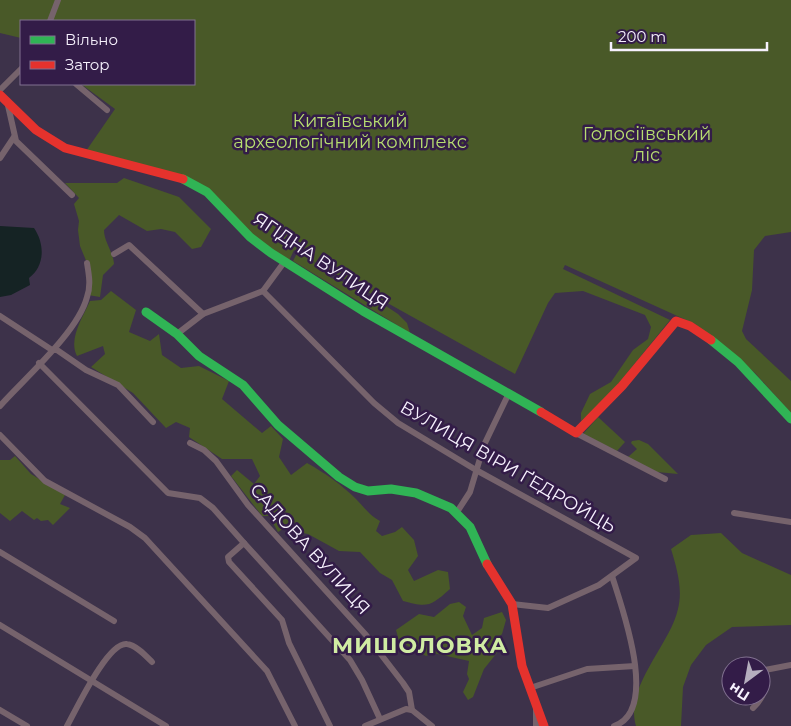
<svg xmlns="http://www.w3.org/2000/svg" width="791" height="726" font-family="Montserrat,sans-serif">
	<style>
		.green { fill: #495928 }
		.water { fill: #152324 }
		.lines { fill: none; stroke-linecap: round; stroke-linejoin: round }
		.street { stroke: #76636c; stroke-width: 6 }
		.fast { stroke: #30b455; stroke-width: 9 }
		.jam { stroke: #e5322d; stroke-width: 9 }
		.labels { text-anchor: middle; stroke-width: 5; stroke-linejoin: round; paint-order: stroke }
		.park-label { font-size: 18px; fill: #b7de70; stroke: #331c48 }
		.street-label { font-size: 18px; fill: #f6f1fd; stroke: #331c48 }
		.district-label { font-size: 22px; font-weight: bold; letter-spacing: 1px; fill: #d0eca3; stroke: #331c48 }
	</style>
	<rect width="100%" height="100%" fill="#3d324a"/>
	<g class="green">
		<polygon points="0,0 791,0 791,232 765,236 754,250 752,290 742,331 746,339 791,381 791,413 755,373 695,324 565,265 563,269 670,320 606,399 581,421 581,413 590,394 611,382 633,350 648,339 651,327 645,315 583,291 555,293 548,303 515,374 312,261 331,278 356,286 363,296 380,302 398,314 407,323 410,333 293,261 297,253 311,259 294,250 289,261 253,235 205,187 86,151 115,109 81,84 194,84 194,21 21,21 21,38 0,33"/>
		<path d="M124,178L179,197L211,229L201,247L192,249L175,232L161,229L147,231L119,215L104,230C104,242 113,251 114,264L103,275L100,297L88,295L87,263L80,246L78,230L79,221L74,204L79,198L65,183H117Z"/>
		<path d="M111,291L136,310L129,332L150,341L159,334L162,355L181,368L199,366L229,381L222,399L262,433L271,426L283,439L279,457L291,475L307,463C325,473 342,485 356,499C365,508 369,515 380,521L376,531L382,536L395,532L402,527L414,540L418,556L408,570L414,581L438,570L448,572L450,589C431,606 428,608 403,601L392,580L380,573L360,552L339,551L308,534L283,529L278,532L269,516H262L231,476L237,470L254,484L260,476L252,459H222L189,437L190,428L176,422L166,428L133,393L91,367L105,354L103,346L77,356C68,339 83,317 90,301L101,300Z"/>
		<polygon points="598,417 625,442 617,451 583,434"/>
		<polygon points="639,440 648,444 678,474 657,472 628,457 637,449 631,443 632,441"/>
		<polygon points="15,456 31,474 65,495 60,504 70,508 53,525 48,520 41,521 37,518 34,520 22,511 10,521 0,513 0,460 10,460"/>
		<path d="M721,533L742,553L791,575V625L732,627L706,645L691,665L683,687L681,726H636C624,687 670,645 678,609C683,589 677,569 671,549L691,535Z"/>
		<polygon points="459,602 466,607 463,616 472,635 482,628 484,618 502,612 506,620 502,634 495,641 500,649 484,669 473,697 468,700 463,692 469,679 467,674 469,661 433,653 426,656 399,641 396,630 419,614 434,617 450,604"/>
	</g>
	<path class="water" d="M0,226L34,228C45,244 45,266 29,278L30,285L11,295L0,297Z"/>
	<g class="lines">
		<g class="street">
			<polyline points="50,21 58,0"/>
			<polyline points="76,84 107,110"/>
			<polyline points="0,90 21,69"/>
			<polyline points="7,101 16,141 72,195"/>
			<polyline points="0,158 14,137"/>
			<polyline points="114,254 129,245 203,314"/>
			<polyline points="263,291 374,403 398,423 476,470 636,558 599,585 548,608 512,604"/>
			<polyline points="0,316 52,350 57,350 86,370 118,385 153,422"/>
			<polyline points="177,334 203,314 263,291 285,261"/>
			<polyline points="39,363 168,493 200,498 213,508 244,543 228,557 229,562 282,620 289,643 330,726"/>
			<path d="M0,406C25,378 78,332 87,297C91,286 89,275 87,263"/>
			<polyline points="576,433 665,479"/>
			<polyline points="0,435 45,481 130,527 145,538 267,671 295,726"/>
			<polyline points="190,443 204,450 216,461 248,505 366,635 403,683 409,692 412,710"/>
			<polyline points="457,512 470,492 484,445 509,393"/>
			<polyline points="734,513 791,522"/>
			<polyline points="244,543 350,660 362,680 380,719"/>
			<polyline points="0,552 114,621"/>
			<path d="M612,576C622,608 660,711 614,726"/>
			<polyline points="0,625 166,726"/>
			<polyline points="530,688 587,669 635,666"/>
			<path d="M753,708C765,697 768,685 765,670L791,665"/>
			<polyline points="0,710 27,726"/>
			<path d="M67,726C76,710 108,641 127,644C136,645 146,656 152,662"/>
			<polyline points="365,726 406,709 412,710 432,726"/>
			<polyline points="536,726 536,710"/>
		</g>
		<g class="fast">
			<polyline points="183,179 207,192 250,237 271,253 363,311 541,412"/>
			<polyline points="146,312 177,334 199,356 243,385 278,425 339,477 355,487 368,491 391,489 416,493 451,508 470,527 487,564"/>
			<polyline points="711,340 738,362 791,419"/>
		</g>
		<g class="jam">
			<polyline points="0,95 36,130 65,148 183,179"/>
			<polyline points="541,412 576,433 622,386 676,321 690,326 711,340"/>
			<polyline points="487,564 512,604 522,666 544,726"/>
		</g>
	</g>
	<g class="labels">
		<g class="park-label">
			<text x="350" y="127">Китаївський<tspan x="350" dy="21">археологічний комплекс</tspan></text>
			<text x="647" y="140">Голосіївський<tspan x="647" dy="21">ліс</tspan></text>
		</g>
		<g class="street-label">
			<text transform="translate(321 261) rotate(34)" y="6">ЯГІДНА ВУЛИЦЯ</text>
			<text transform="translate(508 467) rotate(30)" y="6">ВУЛИЦЯ ВІРИ ҐЕДРОЙЦЬ</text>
			<text transform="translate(310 549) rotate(48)" y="6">САДОВА ВУЛИЦЯ</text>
		</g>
		<g class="district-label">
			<text x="420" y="653">МИШОЛОВКА</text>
		</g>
	</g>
	<rect x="20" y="20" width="175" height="65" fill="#331c48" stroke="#817190"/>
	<rect x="30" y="36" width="25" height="8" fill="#30b455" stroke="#817190"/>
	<text x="65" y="45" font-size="15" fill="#f6f1fd">Вільно</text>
	<rect x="30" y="61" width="25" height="8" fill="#e5322d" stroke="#817190"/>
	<text x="65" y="70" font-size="15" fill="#f6f1fd">Затор</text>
	<g transform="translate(746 681) rotate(212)"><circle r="24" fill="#331c48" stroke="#817190"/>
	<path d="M0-4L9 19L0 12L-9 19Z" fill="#b5aebe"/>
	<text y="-8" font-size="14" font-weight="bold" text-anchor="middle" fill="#f6f1fd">Пн</text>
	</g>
	<path d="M611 42v8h156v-8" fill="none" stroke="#f6f1fd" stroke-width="2.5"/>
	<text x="618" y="42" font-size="15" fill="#f6f1fd" stroke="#331c48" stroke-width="4" paint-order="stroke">200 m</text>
</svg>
